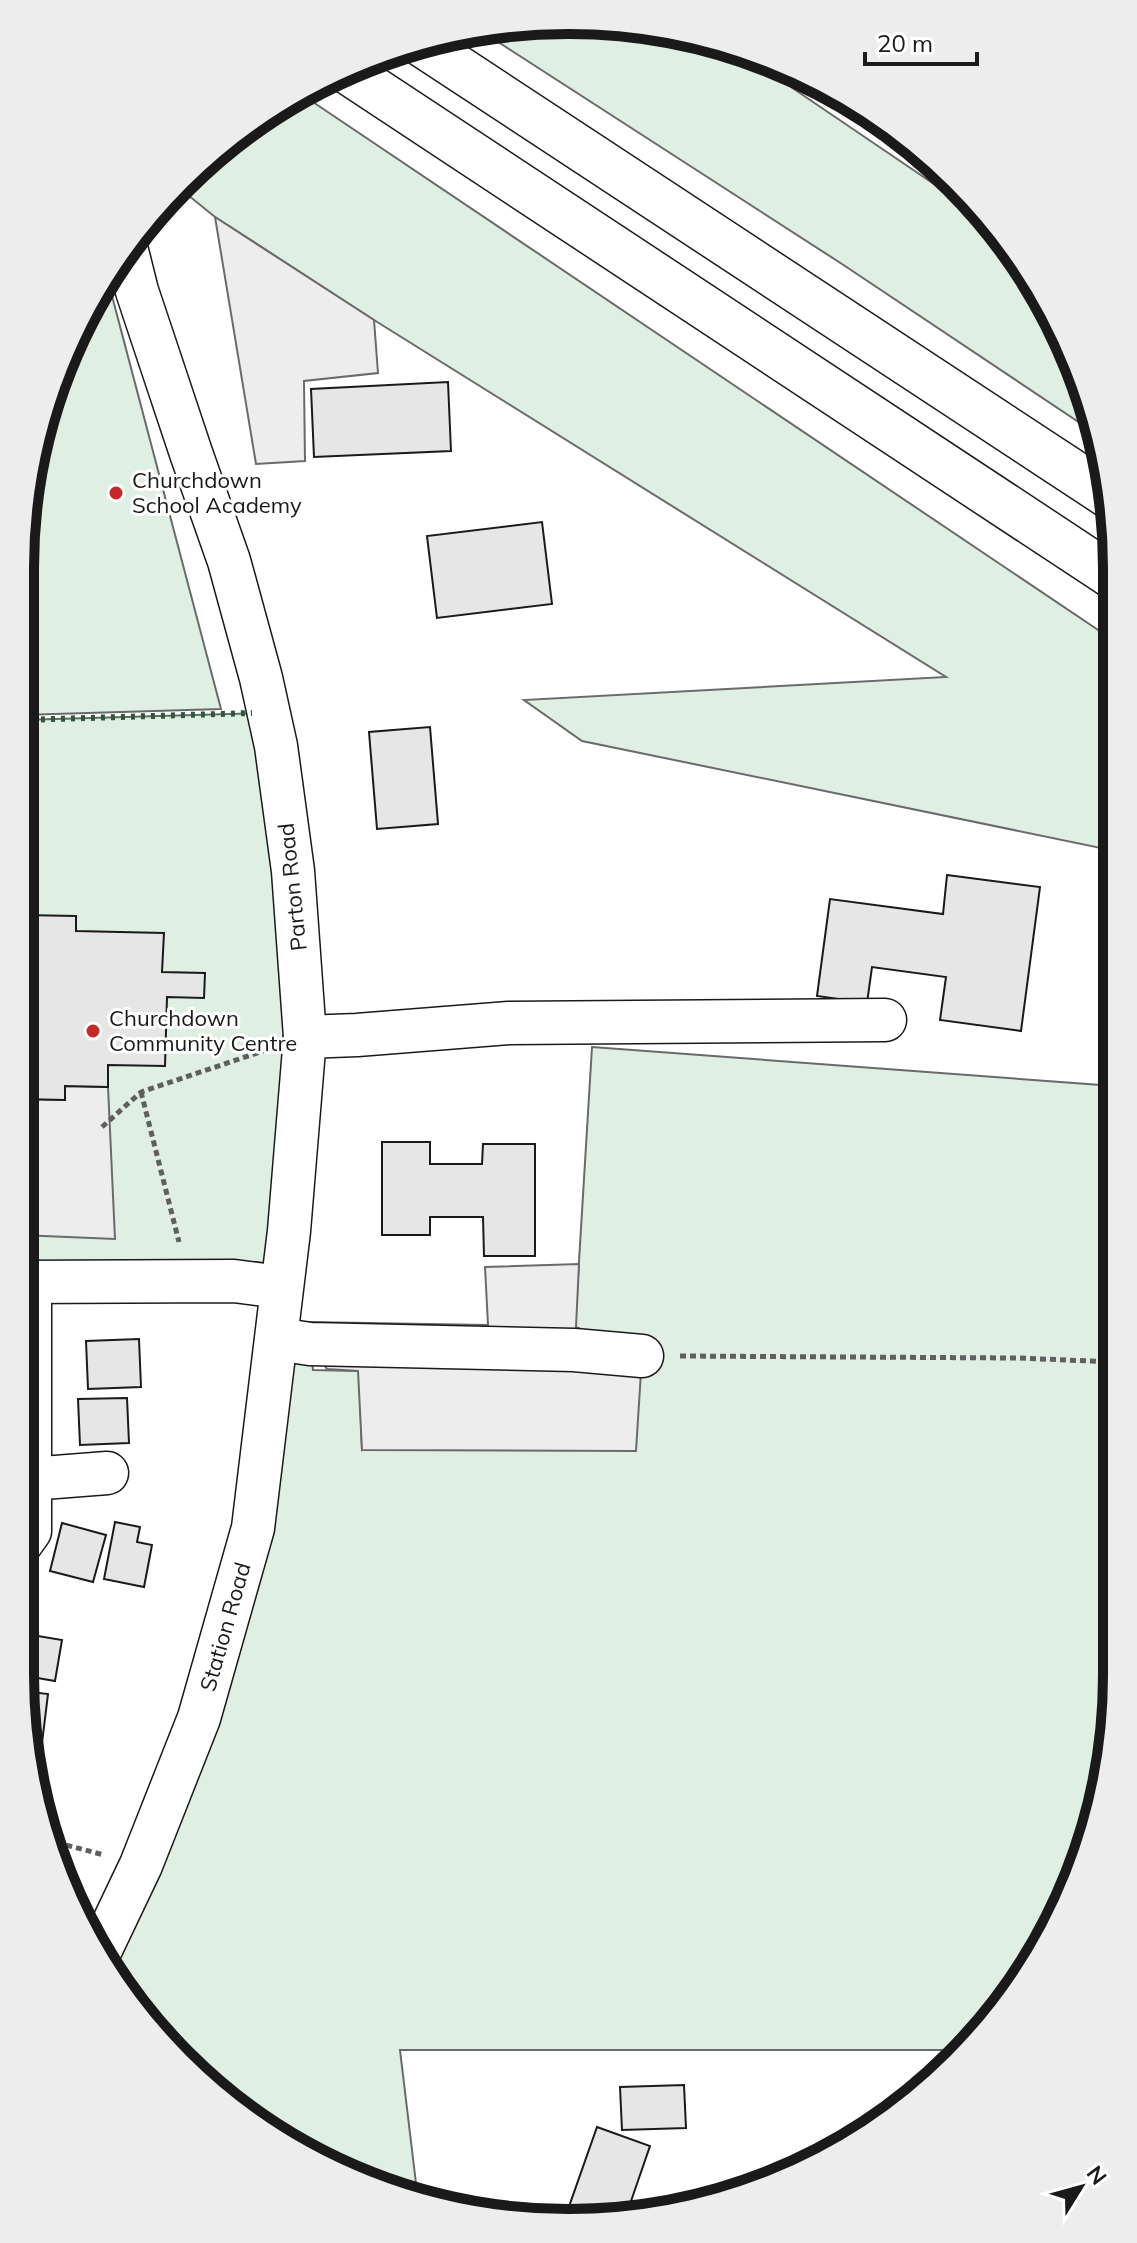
<svg xmlns="http://www.w3.org/2000/svg" width="1137" height="2243" font-family="Mulish,sans-serif">
	<style>
		.green { fill: #e0efe3; stroke: #6a6a6a; stroke-width: 2 }
		.parking { fill: #ededed; stroke: #6a6a6a; stroke-width: 2 }
		.building { fill: #e6e6e6; stroke: #1a1a1a; stroke-width: 2 }
		.lines { fill: none; stroke-linecap: round; stroke-linejoin: round }
		.minor-casing { stroke: #1a1a1a; stroke-width: 45 }
		.highway-casing { stroke: #1a1a1a; stroke-width: 47 }
		.path { stroke: #5f5f5f; stroke-width: 5; stroke-dasharray: 6 4; stroke-linecap: butt }
		.minor { stroke: #fff; stroke-width: 42 }
		.highway { stroke: #fff; stroke-width: 44 }
		.hedge { stroke: #2b5a34; stroke-width: 6; stroke-dasharray: 4 6; stroke-linecap: butt }
		.poi-dot { fill: #c62828; stroke: #fff; stroke-width: 3 }
		.labels { text-anchor: middle; stroke-width: 6; stroke-linejoin: round; paint-order: stroke }
		.poi-label { font-size: 22px; fill: #1a1a1a; stroke: #fff; text-anchor: start }
		.street-label { font-size: 22px; fill: #1a1a1a; stroke: #fff }
		.rim { fill: none; stroke: #1a1a1a; stroke-width: 10 }
	</style>
	<rect width="100%" height="100%" fill="#fff"/>
	<g class="green">
		<polygon points="605,21 711,39 732,47 987,220 1024,263 1075,359 1095,433 842,264 478,29 497,25"/>
		<polygon points="298,92 1113,640 1113,871 1106,849 582,741 524,700 946,677 374,320 215,217 178,187 207,156"/>
		<polygon points="107,277 221,709 21,715 21,533 39,426 77,325"/>
		<polygon points="267,713 293,871 281,1287 20,1282 21,720"/>
		<polygon points="592,1047 1114,1086 1116,1710 1098,1816 1060,1918 1004,2008 965,2050 400,2050 418,2200 264,2131 134,2009 101,1949 199,1718 277,1339 310,1344 313,1370 359,1371 362,1450 575,1327"/>
	</g>
	<g class="parking">
		<polygon points="215,217 374,320 378,373 304,381 305,461 256,464"/>
		<polygon points="65,1086 108,1087 115,1239 20,1235 21,1099 64,1100"/>
		<polygon points="579,1264 576,1327 642,1356 636,1451 362,1450 358,1371 327,1369 310,1344 309,1322 488,1325 485,1267"/>
	</g>
	<g class="building">
		<polygon points="448,382 451,451 314,457 311,389"/>
		<polygon points="542,522 552,604 437,618 427,536"/>
		<polygon points="430,727 438,824 377,829 369,732"/>
		<polygon points="947,875 1040,887 1021,1031 940,1020 946,977 872,967 867,1003 817,996 830,899 943,914"/>
		<polygon points="21,915 76,916 76,931 164,933 162,972 205,973 204,998 167,997 165,1066 108,1065 108,1087 65,1086 65,1100 21,1099"/>
		<polygon points="382,1142 430,1142 430,1164 482,1164 483,1144 535,1144 535,1256 484,1256 483,1217 430,1217 430,1235 382,1235"/>
		<polygon points="139,1339 141,1387 88,1389 86,1341"/>
		<polygon points="127,1398 129,1443 80,1445 78,1399"/>
		<polygon points="115,1522 140,1527 137,1542 152,1545 144,1587 104,1579"/>
		<polygon points="62,1523 106,1535 93,1582 50,1571"/>
		<polygon points="20,1633 62,1640 55,1681 20,1675"/>
		<polygon points="23,1691 48,1694 42,1743 31,1742"/>
		<polygon points="684,2085 686,2128 622,2130 620,2087"/>
		<polygon points="597,2127 650,2146 630,2204 651,2211 605,2222 565,2218"/>
	</g>
	<g class="lines">
		<defs>
			<g id="minor">
				<polyline points="305,1037 357,1035 509,1023 885,1020"/>
				<polyline points="20,1282 234,1281 281,1287"/>
				<polyline points="277,1339 310,1344 574,1350 642,1356"/>
				<polyline points="30,1479 107,1473"/>
				<polyline points="20,1545 30,1531 30,1283"/>
				<path id="s1" d="M101,1949L141,1865L199,1718L253,1528L289,1231L305,1037L293,871L276,746L261,678L229,561L191,453L137,291L126,247"/>
			</g>
			<g id="highway">
				<polyline points="420,43 1112,498"/>
				<polyline points="345,70 1112,576"/>
			</g>
		</defs>
		<use href="#minor" class="minor-casing"/>
		<use href="#highway" class="highway-casing"/>
		<g class="path">
			<polyline points="141,1092 179,1242"/>
			<polyline points="102,1127 141,1092 266,1050"/>
			<polyline points="680,1356 1017,1358 1115,1362"/>
			<polyline points="47,1840 104,1855"/>
		</g>
		<use href="#minor" class="minor"/>
		<use href="#highway" class="highway"/>
		<polyline class="hedge" points="21,720 252,713"/>
	</g>
	<g class="poi-dot">
		<circle cx="116" cy="493" r="8"/>
		<circle cx="93" cy="1031" r="8"/>
	</g>
	<g class="labels">
		<g class="poi-label">
			<text x="132" y="488">Churchdown<tspan x="132" dy="25">School Academy</tspan></text>
			<text x="109" y="1026">Churchdown<tspan x="109" dy="25">Community Centre</tspan></text>
		</g>
		<g class="street-label">
			<text transform="translate(292 887) rotate(-96)" y="8">Parton Road</text>
			<text dy="8" stroke="none"><textPath href="#s1" startOffset="346">Station Road</textPath></text>
		</g>
	</g>
	<path d="M0 0H1137V2243H0ZM568 34H569A534 534 0 0 1 1103 568V1675A534 534 0 0 1 569 2209H568A534 534 0 0 1 34 1675V568A534 534 0 0 1 568 34Z" fill="#ededed" fill-rule="evenodd"/>
	<path class="rim" d="M568 34H569A534 534 0 0 1 1103 568V1675A534 534 0 0 1 569 2209H568A534 534 0 0 1 34 1675V568A534 534 0 0 1 568 34Z"/>
	<g transform="translate(1081 2187) rotate(53)" stroke="#ffffff" stroke-width="6" paint-order="stroke">
	<path d="M0-6L14 30L0 20L-14 30Z" fill="#1a1a1a"/>
	<text y="-12" font-size="22" font-weight="bold" text-anchor="middle" fill="#1a1a1a">N</text>
	</g>
	<path d="M865 52v12h112v-12" fill="none" stroke="#1a1a1a" stroke-width="4"/>
	<text x="877" y="52" font-size="24" fill="#1a1a1a" stroke="#ffffff" stroke-width="6" paint-order="stroke">20 m</text>
</svg>
